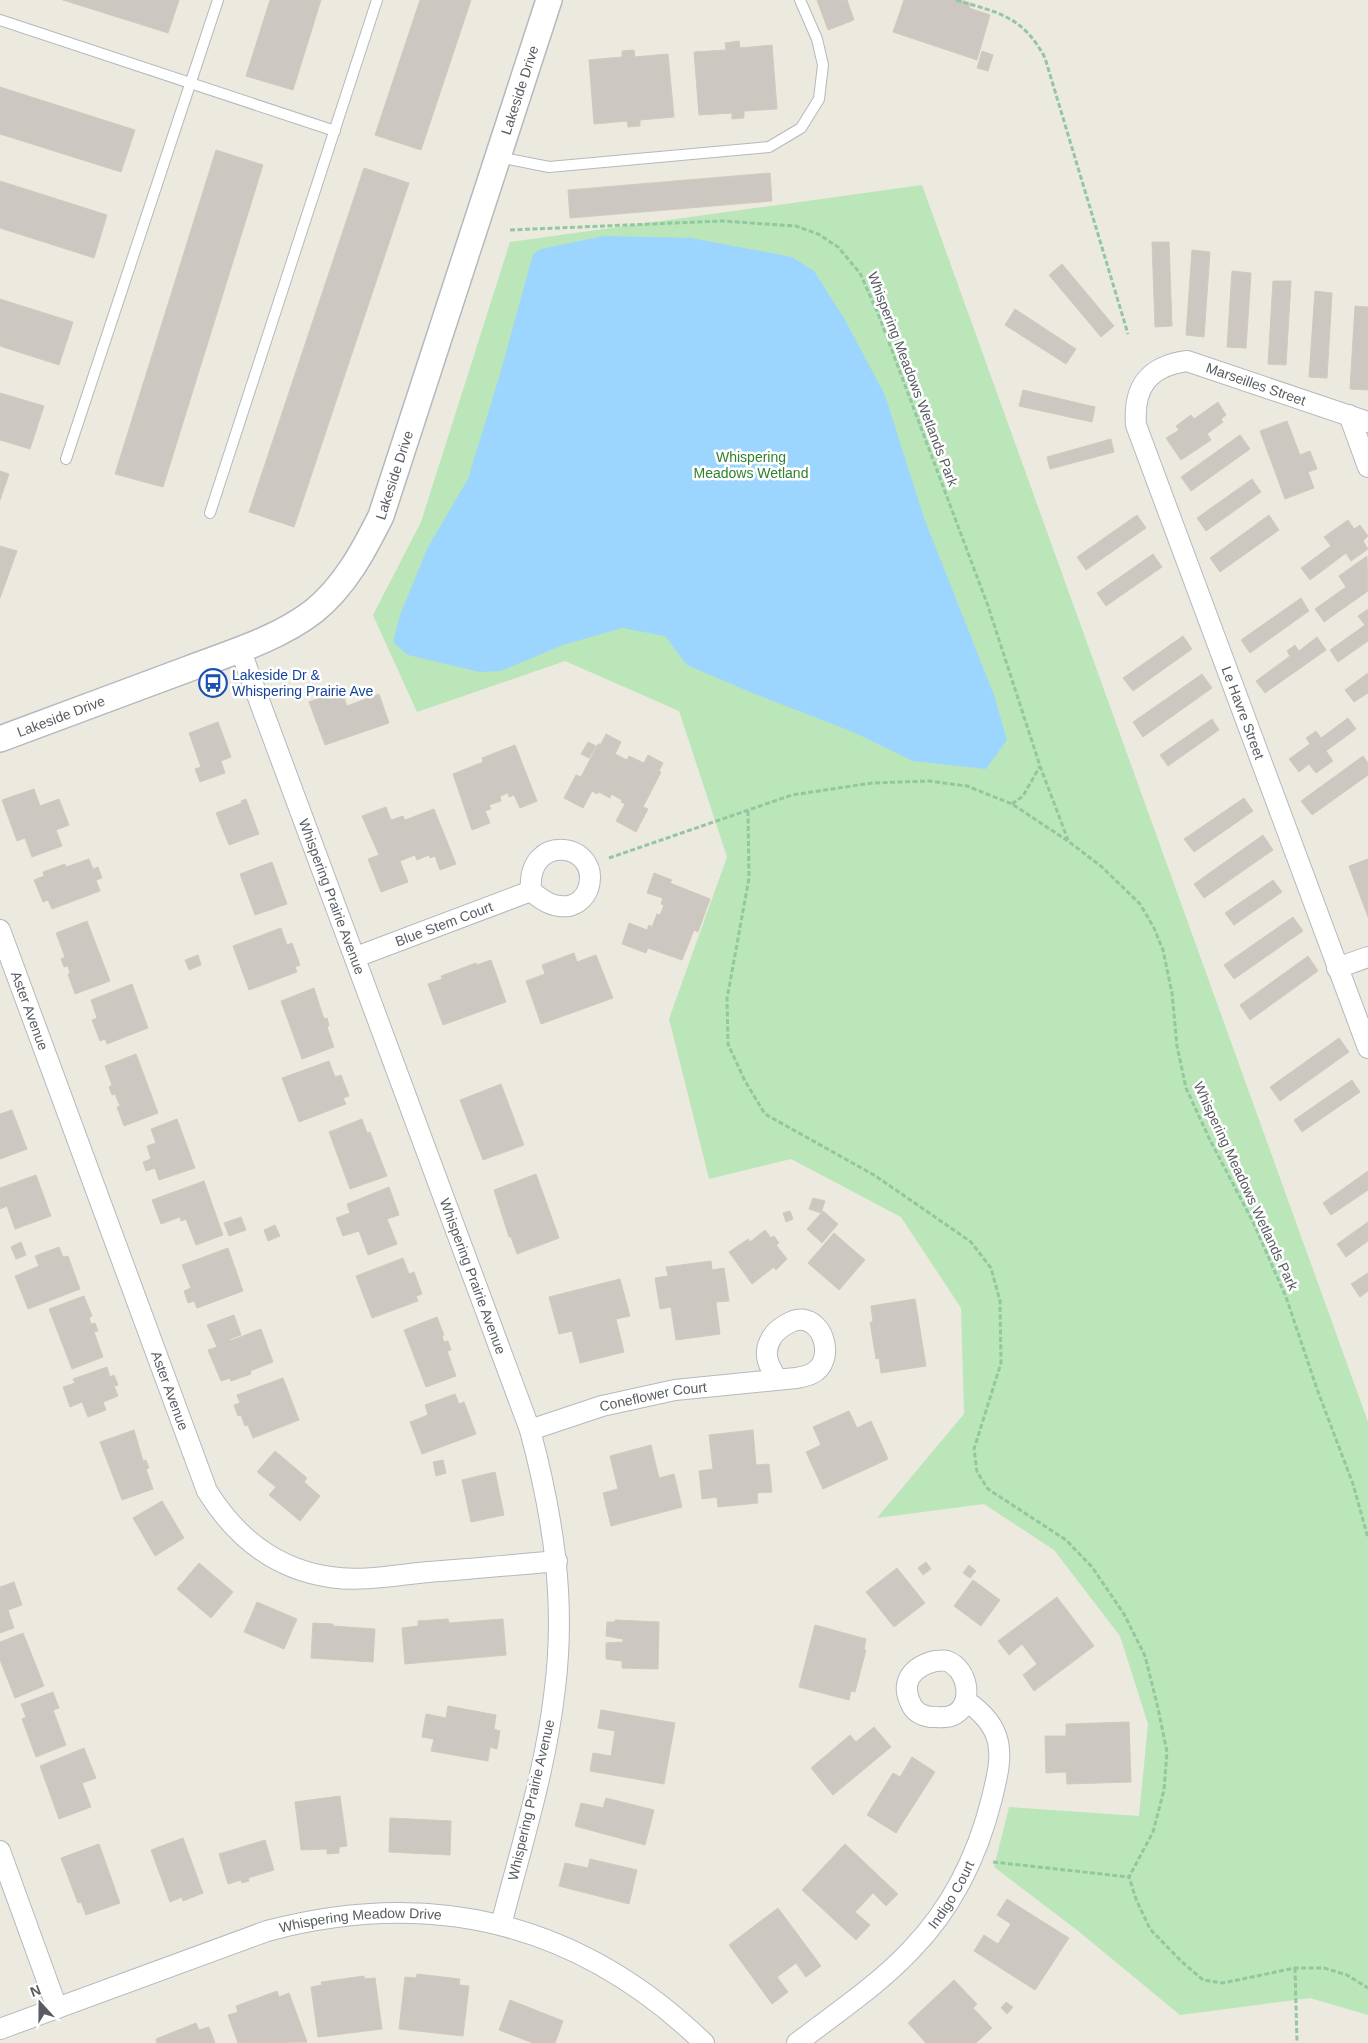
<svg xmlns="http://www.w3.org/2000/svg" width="1368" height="2043" font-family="Arial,sans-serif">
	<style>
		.green { fill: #bae6b9 }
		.water { fill: #9cd6ff }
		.building { fill: #ccc7c0; stroke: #d1cabd }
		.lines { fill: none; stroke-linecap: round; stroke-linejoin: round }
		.service-casing { stroke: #b5b8bd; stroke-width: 12 }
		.minor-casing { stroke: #b5b8bd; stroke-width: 22 }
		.tertiary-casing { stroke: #b5b8bd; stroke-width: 28 }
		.path { stroke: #92c7a0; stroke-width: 3; stroke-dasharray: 5 2.5; stroke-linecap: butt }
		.service { stroke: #fff; stroke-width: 10 }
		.minor { stroke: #fff; stroke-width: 20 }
		.tertiary { stroke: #fff; stroke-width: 25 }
		.labels { text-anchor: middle; stroke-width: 5; stroke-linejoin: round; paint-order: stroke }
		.street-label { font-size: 14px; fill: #585c61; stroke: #fff }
		.park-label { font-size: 14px; fill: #2e8230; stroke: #fff }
		.transit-label { font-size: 14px; fill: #164399; stroke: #fff; text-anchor: start }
	</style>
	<rect width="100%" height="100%" fill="#ece9df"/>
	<polygon class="green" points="922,185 1368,1422 1368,2015 1310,1998 1180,2015 1077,1930 994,1867 1009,1807 1139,1816 1148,1724 1120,1636 1054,1550 984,1504 877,1518 964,1414 961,1308 901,1217 791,1159 709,1179 669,1019 727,857 679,711 565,661 417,712 373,615 421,522 510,242"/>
	<polygon class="water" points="604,236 691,238 792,257 814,271 845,320 885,395 924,518 994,695 1007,740 986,769 913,761 853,732 750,692 687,665 665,636 622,628 563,645 501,671 480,672 408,655 393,642 400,615 428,547 468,479 500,374 533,254 541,249"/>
	<g class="building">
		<polygon points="63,0 179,0 168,33"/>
		<polygon points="270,0 321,0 293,90 246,76"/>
		<polygon points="420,0 471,0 421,150 375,135"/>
		<polygon points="817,0 847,0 854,20 828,30"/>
		<polygon points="904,0 960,0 970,3 969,8 990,15 977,60 893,32"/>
		<polygon points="739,41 740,48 772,45 777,109 744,111 744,118 732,119 732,113 699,115 694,52 726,50 725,43"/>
		<polygon points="634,50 635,57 668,54 674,117 640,120 640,126 628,127 627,121 594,124 589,60 622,57 622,51"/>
		<polygon points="982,51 993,55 988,71 977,68"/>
		<polygon points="0,87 135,130 121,172 0,134"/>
		<polygon points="216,150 263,165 163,487 115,474"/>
		<polygon points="364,168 409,183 294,527 249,512"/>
		<polygon points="770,173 772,201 570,218 568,190"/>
		<polygon points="0,181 107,215 94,258 0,228"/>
		<polygon points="1152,242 1169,242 1172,326 1155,327"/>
		<polygon points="1192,250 1210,252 1204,337 1186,335"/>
		<polygon points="1062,264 1114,326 1101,337 1049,275"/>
		<polygon points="1232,271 1251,273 1246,348 1227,347"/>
		<polygon points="1273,281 1291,281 1286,365 1268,364"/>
		<polygon points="1315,291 1332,293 1327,378 1309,377"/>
		<polygon points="0,299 73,322 59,365 0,346"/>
		<polygon points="1355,306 1368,307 1368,390 1350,389"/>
		<polygon points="1015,309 1076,349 1066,364 1005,325"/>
		<polygon points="1023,390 1095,407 1092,422 1019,406"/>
		<polygon points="0,393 44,406 30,449 0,440"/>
		<polygon points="1218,402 1226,415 1221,419 1223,422 1207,434 1211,440 1181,460 1166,438 1179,430 1176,426 1191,415 1194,419"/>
		<polygon points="1287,421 1300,455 1310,451 1317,469 1308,472 1314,488 1285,499 1260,431"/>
		<polygon points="1240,435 1250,449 1191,491 1181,477"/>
		<polygon points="1111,439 1114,452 1050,469 1047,457"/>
		<polygon points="0,471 9,474 0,500"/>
		<polygon points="1252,479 1261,492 1206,531 1197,518"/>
		<polygon points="1137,515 1146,528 1086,570 1077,557"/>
		<polygon points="1269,515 1279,530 1220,572 1210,558"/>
		<polygon points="1348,520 1354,529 1360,525 1368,536 1363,541 1368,549 1351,561 1346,553 1310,580 1301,568 1331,546 1324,537"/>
		<polygon points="0,546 17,551 0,598"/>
		<polygon points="1153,554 1162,567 1106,606 1097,593"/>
		<polygon points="1367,556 1368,591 1324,622 1315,609 1346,587 1339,576"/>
		<polygon points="1301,598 1309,611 1250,653 1241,640"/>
		<polygon points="1368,609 1368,641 1338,662 1330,650 1365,625 1358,616"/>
		<polygon points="1183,636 1192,649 1133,691 1123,678"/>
		<polygon points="1317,637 1326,650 1265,693 1256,681 1290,656 1287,651 1295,645 1299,651"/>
		<polygon points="1368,673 1368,693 1354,702 1345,690"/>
		<polygon points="1202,674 1212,688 1143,737 1133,722"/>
		<polygon points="341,690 347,706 379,694 389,723 325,745 309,702"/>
		<polygon points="1348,718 1356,729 1326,751 1333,761 1316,773 1309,764 1299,772 1289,759 1310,744 1306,738 1316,731 1321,738"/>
		<polygon points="1212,719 1219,730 1168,766 1160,755"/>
		<polygon points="218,722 231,757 221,761 225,773 200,782 195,769 201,767 189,733"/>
		<polygon points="606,734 621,742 615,754 627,760 629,756 644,763 648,755 663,763 659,771 661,772 643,807 648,809 636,832 616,821 625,804 621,802 622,800 611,794 610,798 599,792 597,794 592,791 583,808 564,798 576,775 581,777 598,744 601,744"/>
		<polygon points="588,742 596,746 589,758 581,754"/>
		<polygon points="515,745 537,801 520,808 514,795 509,797 508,793 500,796 501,801 489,805 491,809 485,811 490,823 472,830 453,774 483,762 482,758"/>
		<polygon points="1363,756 1368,763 1368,775 1312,815 1301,801"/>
		<polygon points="34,789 40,806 59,799 69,825 56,830 62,846 32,857 25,838 17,841 2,800"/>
		<polygon points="1244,798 1253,811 1194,852 1184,839"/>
		<polygon points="246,799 259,834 229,845 216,813 242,803 241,801"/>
		<polygon points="386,807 391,820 403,816 405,820 434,809 456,864 440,870 435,856 430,858 429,855 417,860 415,855 400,861 408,882 381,892 368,859 379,855 362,816"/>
		<polygon points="1263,835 1273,850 1204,898 1194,884"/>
		<polygon points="89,859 93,869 98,867 102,878 96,880 100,891 52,909 48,900 43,902 34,880 44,876 43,872 65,864 66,867"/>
		<polygon points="1368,859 1368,917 1349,866"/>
		<polygon points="272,862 287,904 255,915 240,874"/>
		<polygon points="654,873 672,880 670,883 710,899 698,932 694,930 682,960 648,948 646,953 622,944 629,923 647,930 649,925 652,927 657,914 660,915 664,905 661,904 663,898 647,893"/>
		<polygon points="1273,880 1282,892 1234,925 1225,913"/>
		<polygon points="1293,917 1303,931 1234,979 1224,965"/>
		<polygon points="87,921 110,981 75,994 68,974 70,973 68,966 64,967 61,959 65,957 56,933"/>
		<polygon points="281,928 287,945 292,943 300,965 295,967 297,972 249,990 233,946"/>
		<polygon points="574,953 577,962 596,955 613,998 541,1024 526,981 545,974 542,965"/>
		<polygon points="198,955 201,965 189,970 185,960"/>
		<polygon points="1308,956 1318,971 1250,1020 1240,1005"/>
		<polygon points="491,960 506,1002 443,1025 428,984 442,979 441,976 476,963 477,965"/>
		<polygon points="132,984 148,1028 107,1044 105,1039 100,1041 92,1020 97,1018 91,1000"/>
		<polygon points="314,988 324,1019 327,1018 329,1026 327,1027 334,1047 302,1059 281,1001"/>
		<polygon points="1339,1038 1349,1052 1280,1101 1270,1087"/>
		<polygon points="136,1054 158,1113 124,1126 117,1107 120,1106 115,1094 112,1095 109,1087 112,1085 105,1066"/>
		<polygon points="329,1061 335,1077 341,1075 349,1096 343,1098 346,1104 299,1122 282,1078"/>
		<polygon points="1352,1080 1360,1092 1302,1132 1294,1120"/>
		<polygon points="501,1084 524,1145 483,1160 460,1100"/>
		<polygon points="12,1110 27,1149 0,1159 0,1114"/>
		<polygon points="177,1119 195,1168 159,1180 155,1168 146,1171 143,1162 151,1159 147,1146 156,1143 151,1129"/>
		<polygon points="362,1119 367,1133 370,1132 387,1176 350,1189 329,1132"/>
		<polygon points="1368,1171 1368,1190 1331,1215 1323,1203"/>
		<polygon points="536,1174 559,1238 517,1254 511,1237 509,1237 494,1190"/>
		<polygon points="36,1175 51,1216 15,1229 7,1206 0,1209 0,1188"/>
		<polygon points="204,1181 223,1235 196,1245 186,1219 181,1221 180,1217 161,1224 152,1200"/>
		<polygon points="389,1187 399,1215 387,1219 397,1244 368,1255 359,1231 343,1236 336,1218 350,1213 347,1204"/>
		<polygon points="813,1198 825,1201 821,1213 809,1209"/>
		<polygon points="790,1211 793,1219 786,1222 783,1213"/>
		<polygon points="823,1211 838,1224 822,1243 807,1229"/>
		<polygon points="241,1217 246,1230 229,1236 224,1223"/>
		<polygon points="1368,1222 1368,1241 1346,1257 1337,1244"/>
		<polygon points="275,1225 280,1236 268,1241 264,1230"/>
		<polygon points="765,1230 771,1238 774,1236 779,1243 776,1245 787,1259 776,1270 774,1267 752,1284 729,1252 748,1239 750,1242"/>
		<polygon points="834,1233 865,1260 839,1290 808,1263"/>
		<polygon points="21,1242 26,1255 16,1259 11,1247"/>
		<polygon points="59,1247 63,1257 68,1256 80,1289 28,1309 15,1276 39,1266 35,1256"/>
		<polygon points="228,1248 243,1291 197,1308 194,1301 188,1303 184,1291 191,1288 182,1265"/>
		<polygon points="403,1258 409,1274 414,1272 422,1294 416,1296 418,1301 372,1318 356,1276"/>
		<polygon points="711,1261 712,1270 724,1268 729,1301 716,1302 720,1334 676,1340 671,1307 660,1309 655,1278 668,1276 666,1267"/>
		<polygon points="1368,1273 1368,1291 1360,1297 1351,1284"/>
		<polygon points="620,1279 630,1316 616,1319 624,1352 580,1363 572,1331 559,1334 549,1297"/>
		<polygon points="84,1296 92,1316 89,1318 91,1324 95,1323 98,1331 94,1332 103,1357 72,1369 49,1309"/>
		<polygon points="915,1299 926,1366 881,1373 879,1358 876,1359 870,1322 873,1322 871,1306"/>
		<polygon points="234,1315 241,1335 230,1339 230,1341 261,1329 273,1362 250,1371 251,1374 231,1381 230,1378 221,1381 208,1350 217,1347 207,1325"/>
		<polygon points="437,1317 444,1335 442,1336 444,1342 448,1341 451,1350 447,1351 456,1376 426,1387 404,1330"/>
		<polygon points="107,1367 110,1377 114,1375 118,1385 114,1386 118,1396 103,1402 106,1410 88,1417 82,1402 70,1407 63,1387 75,1383 73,1379"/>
		<polygon points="283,1378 299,1420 253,1438 248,1425 245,1426 241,1415 238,1416 234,1405 240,1403 237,1395"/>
		<polygon points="455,1394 459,1404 464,1402 476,1434 422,1454 410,1422 428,1415 425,1405"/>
		<polygon points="849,1411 857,1428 871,1421 888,1459 823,1489 806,1452 821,1445 813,1427"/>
		<polygon points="134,1430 143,1461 146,1460 149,1468 146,1469 153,1489 122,1500 100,1442"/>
		<polygon points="753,1430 756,1465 769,1464 772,1492 757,1493 758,1503 718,1507 717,1497 702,1499 699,1471 713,1469 709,1435"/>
		<polygon points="651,1445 659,1478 674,1474 682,1507 611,1526 603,1493 618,1489 610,1456"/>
		<polygon points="275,1451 307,1478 304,1482 320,1496 300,1521 269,1495 276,1487 257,1472"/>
		<polygon points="443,1460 446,1473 436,1476 433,1462"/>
		<polygon points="495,1472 504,1515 471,1522 462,1480"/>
		<polygon points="162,1501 184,1538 155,1556 133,1518"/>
		<polygon points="926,1562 931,1569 923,1575 918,1568"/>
		<polygon points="199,1563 233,1592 211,1618 177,1589"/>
		<polygon points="969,1565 976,1571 970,1578 963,1573"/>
		<polygon points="897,1568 925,1603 894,1627 866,1592"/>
		<polygon points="973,1580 1000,1600 981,1626 954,1606"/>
		<polygon points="14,1582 22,1605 8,1610 14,1628 0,1633 0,1587"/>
		<polygon points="1057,1597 1094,1646 1034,1691 1023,1675 1037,1664 1022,1644 1009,1655 998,1641"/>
		<polygon points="257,1602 297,1619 284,1649 244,1632"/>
		<polygon points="448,1619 449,1623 503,1619 506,1655 405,1664 402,1628 418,1626 418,1621"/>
		<polygon points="615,1620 659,1622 658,1669 622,1668 622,1661 606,1659 606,1643 623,1642 623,1639 606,1636 607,1622 615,1622"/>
		<polygon points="313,1623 333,1624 333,1626 375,1629 373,1662 311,1658"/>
		<polygon points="815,1625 866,1639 864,1649 866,1650 855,1692 851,1691 849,1700 799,1687"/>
		<polygon points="23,1633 44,1686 15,1698 0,1660 0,1642"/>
		<polygon points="53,1692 59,1708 53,1710 66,1745 36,1757 22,1719 26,1717 21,1704"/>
		<polygon points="448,1706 496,1715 494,1729 500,1731 497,1749 490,1747 488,1761 431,1751 434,1739 422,1737 426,1714 446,1718"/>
		<polygon points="601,1710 675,1723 664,1784 590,1771 593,1753 611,1756 615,1731 598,1728"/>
		<polygon points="1129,1722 1131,1782 1067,1784 1066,1772 1046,1773 1045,1736 1066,1736 1066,1724"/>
		<polygon points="874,1727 891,1747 833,1795 811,1768 850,1735 856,1742"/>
		<polygon points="84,1748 96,1778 82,1783 91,1807 59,1819 40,1766"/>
		<polygon points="912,1757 935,1772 896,1833 867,1815 893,1773 900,1777"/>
		<polygon points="340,1796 347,1846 339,1847 339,1853 327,1854 327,1849 301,1850 295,1802"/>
		<polygon points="606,1798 654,1810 645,1845 575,1826 581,1803 603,1808"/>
		<polygon points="390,1818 451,1821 450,1855 389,1852"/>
		<polygon points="183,1838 203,1893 183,1901 182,1897 170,1902 151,1850"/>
		<polygon points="265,1840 274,1870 248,1878 249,1881 242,1883 241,1880 228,1884 219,1854"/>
		<polygon points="99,1844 120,1903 86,1915 81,1902 78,1903 61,1858"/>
		<polygon points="845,1844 898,1894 886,1906 873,1893 855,1912 870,1925 856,1940 802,1890"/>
		<polygon points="590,1859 637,1870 629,1904 559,1886 565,1863 588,1868"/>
		<polygon points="1007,1899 1069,1938 1035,1990 974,1951 984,1935 998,1944 1011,1924 997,1915"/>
		<polygon points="778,1908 821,1966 806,1977 796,1963 777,1977 788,1992 772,2004 729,1945"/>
		<polygon points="417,1974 460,1979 459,1985 469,1986 463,2036 399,2029 405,1977 416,1978"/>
		<polygon points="364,1976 364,1979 375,1978 382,2029 318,2037 311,1987 322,1985 321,1982"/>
		<polygon points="954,1980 977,2004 973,2008 992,2028 976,2043 926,2043 908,2023"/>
		<polygon points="277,1991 279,1997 289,1993 307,2042 238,2043 228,2015 238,2012 236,2006"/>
		<polygon points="510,2000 563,2021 555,2043 533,2043 499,2030"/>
		<polygon points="1006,2002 1013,2007 1007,2014 1001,2008"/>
		<polygon points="196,2023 199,2030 209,2027 215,2043 157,2043 156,2039"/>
	</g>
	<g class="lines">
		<defs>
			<g id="service">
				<polyline points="0,20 335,131"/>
				<polyline points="499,157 549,167 769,147 801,128 819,99 823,65 817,39 800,0"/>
				<polyline points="66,459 218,0"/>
				<polyline points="210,513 377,0"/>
			</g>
			<g id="minor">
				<polyline points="1349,415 1368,467"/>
				<path id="s1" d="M1368,422L1187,361C1149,366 1133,387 1136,425L1368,1048"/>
				<path id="s2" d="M240,649L530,1430C553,1516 566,1599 555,1688C546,1769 521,1847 501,1925"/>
				<path id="s3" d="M0,930L207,1491C235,1536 274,1569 330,1577C362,1582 396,1575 428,1572C471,1569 514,1565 557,1561"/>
				<path id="s4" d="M356,957L531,891C543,901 553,908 569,906C578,904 585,897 588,889C603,843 526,830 531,891"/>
				<polyline points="1337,968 1368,957"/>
				<path id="s5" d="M530,1430L602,1406L675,1390L796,1378C801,1377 807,1376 811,1374C838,1362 823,1311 793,1321C784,1325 777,1329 772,1337C762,1353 768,1365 777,1379"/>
				<path d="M935,1661C939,1661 944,1660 947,1661C969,1669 975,1707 951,1716C945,1718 937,1717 931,1717C924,1716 916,1713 912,1706C899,1682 912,1667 935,1661Z"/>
				<polyline points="0,1851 57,2008"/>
				<path id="s6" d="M0,2029L267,1931C433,1887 580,1923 704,2043"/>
				<path id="s7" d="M797,2043C836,2013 877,1986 911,1950C952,1908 978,1854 992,1798C996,1780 1002,1761 998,1742C994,1724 981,1711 966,1701"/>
			</g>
			<g id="tertiary">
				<path id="s8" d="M0,739C63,716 125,692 188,669C230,653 278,639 314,611C345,586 364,550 381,516L549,0"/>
			</g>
		</defs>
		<use href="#service" class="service-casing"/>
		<use href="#minor" class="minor-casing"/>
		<use href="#tertiary" class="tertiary-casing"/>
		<g class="path">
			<path d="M956,0C999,13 1023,16 1045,58L1128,334"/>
			<polyline points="510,230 722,221 796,226 818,234 838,247 860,273 879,316 988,606 1040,766 1068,840"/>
			<polyline points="1012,804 1023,796 1040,766"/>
			<polyline points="748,811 749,878 727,999 728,1044 745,1081 765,1114 874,1175 922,1208 971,1242 991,1268 1000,1301 1001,1363 974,1449 977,1472 988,1489 1066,1540 1092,1567 1124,1614 1145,1656 1158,1708 1167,1752 1164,1790 1153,1832 1129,1877 1136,1899 1150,1929 1181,1961 1203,1980 1223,1983 1295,1968 1324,1968 1347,1975 1368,1988"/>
			<polyline points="609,858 792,795 872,783 929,781 967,786 1012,804 1068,841 1102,867 1140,904 1154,928 1163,950 1172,993 1177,1046 1186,1088 1210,1140 1253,1222 1286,1297 1317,1389 1353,1484 1368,1538"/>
			<polyline points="993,1862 1129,1877"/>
			<polyline points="1295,1968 1297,2043"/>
		</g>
		<use href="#service" class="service"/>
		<use href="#minor" class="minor"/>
		<use href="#tertiary" class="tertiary"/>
	</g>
	<defs>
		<symbol id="bus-ring" viewBox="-11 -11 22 22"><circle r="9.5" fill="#fff" stroke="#1a4fb4" stroke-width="1.5"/><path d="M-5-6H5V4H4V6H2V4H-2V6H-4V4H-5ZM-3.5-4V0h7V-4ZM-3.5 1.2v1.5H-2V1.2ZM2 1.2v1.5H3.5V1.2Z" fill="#1a4fb4"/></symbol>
	</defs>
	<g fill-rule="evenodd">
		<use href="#bus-ring" x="197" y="667" width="32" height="32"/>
	</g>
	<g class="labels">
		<g class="street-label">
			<text dy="5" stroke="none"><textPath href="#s8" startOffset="905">Lakeside Drive</textPath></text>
			<text transform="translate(913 379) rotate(69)" y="5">Whispering Meadows Wetlands Park</text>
			<text transform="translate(1256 384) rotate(19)" y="5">Marseilles Street</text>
			<text dy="5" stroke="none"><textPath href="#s8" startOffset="500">Lakeside Drive</textPath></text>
			<text dy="5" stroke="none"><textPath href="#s1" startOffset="591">Le Havre Street</textPath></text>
			<text dy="5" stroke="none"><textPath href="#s8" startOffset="65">Lakeside Drive</textPath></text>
			<text dy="5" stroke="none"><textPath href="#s2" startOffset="264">Whispering Prairie Avenue</textPath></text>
			<text dy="5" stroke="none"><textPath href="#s4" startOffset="94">Blue Stem Court</textPath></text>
			<text dy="5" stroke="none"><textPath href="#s3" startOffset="86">Aster Avenue</textPath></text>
			<text transform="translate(1246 1186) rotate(65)" y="5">Whispering Meadows Wetlands Park</text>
			<text dy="5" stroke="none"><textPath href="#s2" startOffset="669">Whispering Prairie Avenue</textPath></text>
			<text dy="5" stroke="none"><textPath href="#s3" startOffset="491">Aster Avenue</textPath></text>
			<text dy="5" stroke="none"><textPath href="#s5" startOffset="128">Coneflower Court</textPath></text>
			<text transform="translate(531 1800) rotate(-77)" y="5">Whispering Prairie Avenue</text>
			<text dy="5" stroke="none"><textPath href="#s7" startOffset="216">Indigo Court</textPath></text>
			<text dy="5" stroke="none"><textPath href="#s6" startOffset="379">Whispering Meadow Drive</textPath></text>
		</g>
		<g class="park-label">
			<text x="751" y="462">Whispering<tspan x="751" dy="16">Meadows Wetland</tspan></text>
		</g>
		<g class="transit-label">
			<text x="232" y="680">Lakeside Dr &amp;<tspan x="232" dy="16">Whispering Prairie Ave</tspan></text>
		</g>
	</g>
	<g transform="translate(40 2003) rotate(339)" stroke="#ffffff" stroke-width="4" paint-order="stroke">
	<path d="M0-4L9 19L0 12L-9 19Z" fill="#585c61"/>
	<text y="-8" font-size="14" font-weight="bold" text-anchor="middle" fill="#585c61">N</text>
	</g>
</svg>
